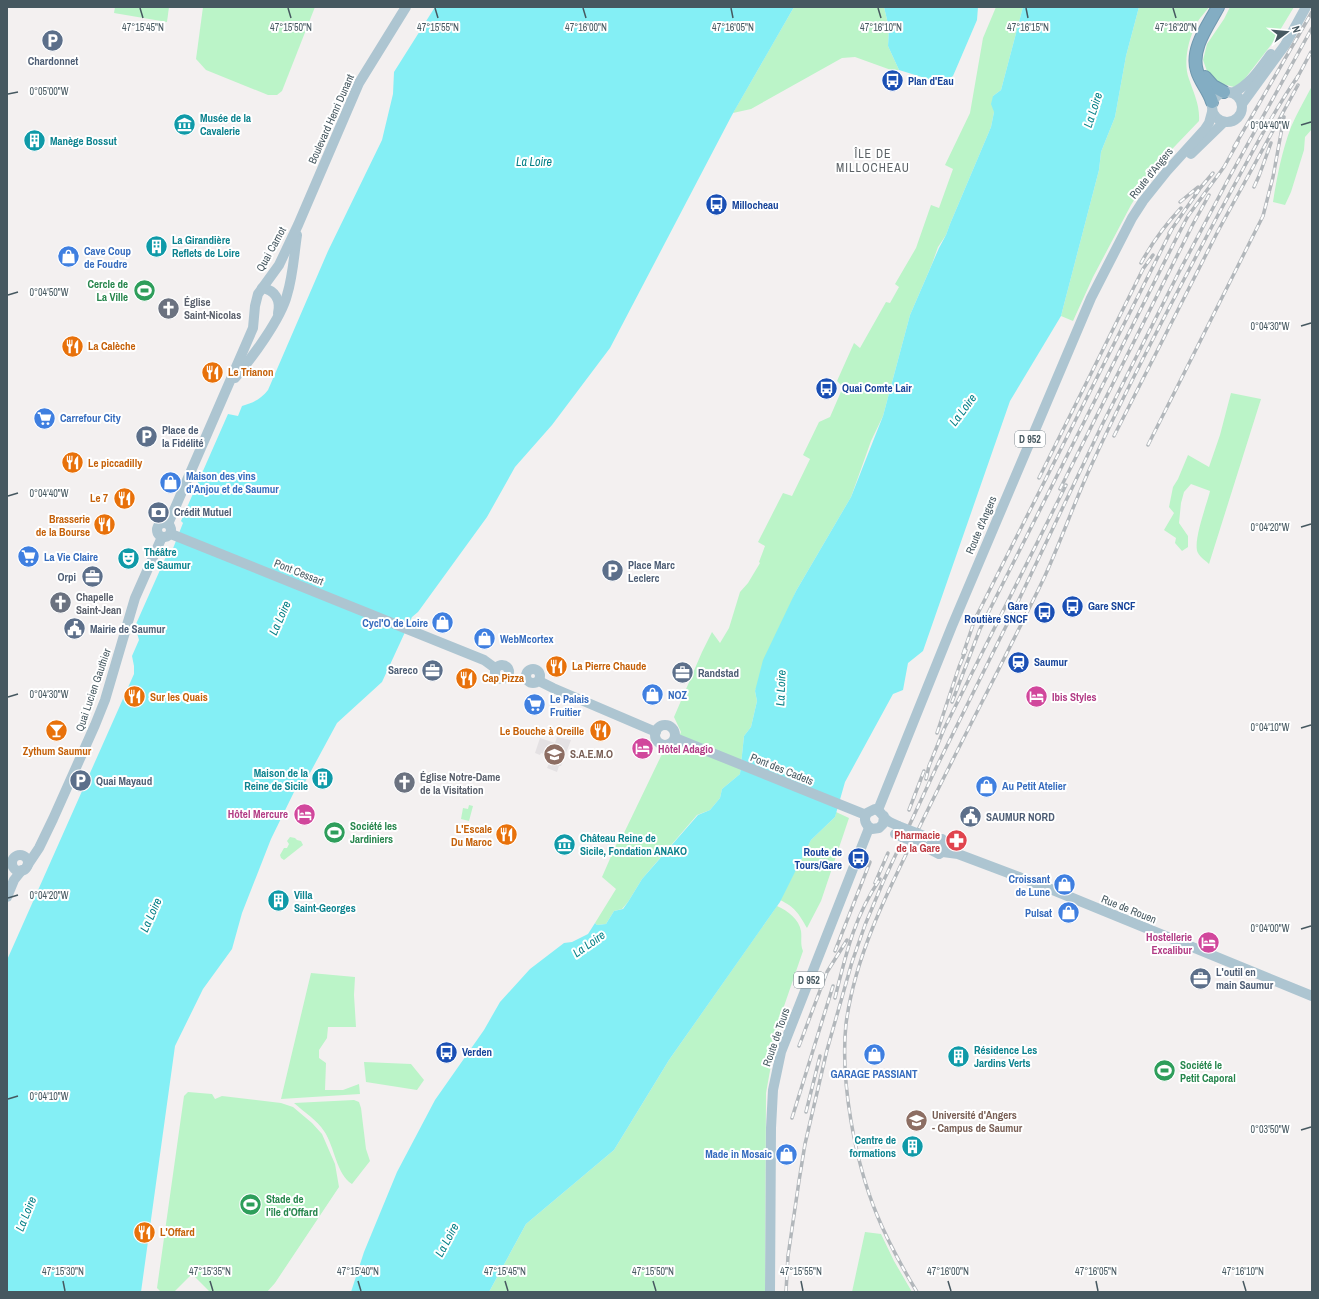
<svg xmlns="http://www.w3.org/2000/svg" width="1319" height="1299" font-family="'Archivo Narrow',sans-serif">
	<style>
		.education { fill: #e4e1e3 }
		.green { fill: #bbf4c8 }
		.water { fill: #84eff5 }
		.lines { fill: none; stroke-linecap: round; stroke-linejoin: round }
		.highway-casing { stroke: #6f98af; stroke-width: 14 }
		.major { stroke: #adc5d1; stroke-width: 10 }
		.highway { stroke: #83adc3; stroke-width: 12 }
		.rail-casing { stroke: #b2b7bb; stroke-width: 3.5 }
		.rail { stroke: #fff; stroke-width: 2; stroke-dasharray: 6; stroke-linecap: butt }
		.major-bridge { stroke: #adc5d1; stroke-width: 10 }
		.ticks { fill: none; stroke: #465860; stroke-width: 1.5 }
		.labels { text-anchor: middle; stroke-width: 4; stroke-linejoin: round; paint-order: stroke }
		.shield { fill: #fff; stroke: #7e8a90; stroke-width: 1 }
		.shield-label { font-size: 10px; font-weight: bold; fill: #465860 }
		.service-label { font-size: 11px; font-weight: bold; fill: #4e5e75; stroke: #fff; text-anchor: start }
		.transit-label { font-size: 11px; font-weight: bold; fill: #164399; stroke: #fff; text-anchor: start }
		.culture-label { font-size: 11px; font-weight: bold; fill: #0d838f; stroke: #fff; text-anchor: start }
		.street-label { font-size: 11px; fill: #465860; stroke: #fff }
		.shop-label { font-size: 11px; font-weight: bold; fill: #366cbe; stroke: #fff; text-anchor: start }
		.leisure-label { font-size: 11px; font-weight: bold; fill: #27864d; stroke: #fff; text-anchor: start }
		.worship-label { font-size: 11px; font-weight: bold; fill: #5b616d; stroke: #fff; text-anchor: start }
		.food-label { font-size: 11px; font-weight: bold; fill: #c56008; stroke: #fff; text-anchor: start }
		.hotel-label { font-size: 11px; font-weight: bold; fill: #b23c85; stroke: #fff; text-anchor: start }
		.education-label { font-size: 11px; font-weight: bold; fill: #785e54; stroke: #fff; text-anchor: start }
		.health-label { font-size: 11px; font-weight: bold; fill: #be3a42; stroke: #fff; text-anchor: end }
		.water-label { font-size: 12px; font-style: italic; fill: #058087; stroke: #fff }
		.neighbourhood-label { font-size: 12px; letter-spacing: 1px; fill: #5c6266; stroke: #fff }
		.ticks-label { font-size: 10px; text-anchor: middle; fill: #465860; stroke: #fff; stroke-width: 4; stroke-linejoin: round; paint-order: stroke }
	</style>
	<rect width="100%" height="100%" fill="#f3f0f0"/>
	<polygon class="education" points="557,737 571,740 561,766 559,766 557,772 547,768 551,759 546,757 547,755 541,753 540,755 535,753 540,738 555,743"/>
	<g class="green">
		<polygon points="115,7 169,7 167,22 114,13"/>
		<polygon points="203,7 315,7 282,91 277,95 268,95 206,70 196,59"/>
		<polygon points="794,7 884,7 889,28 888,46 899,70 891,70 855,57 842,58 751,109 733,113"/>
		<polygon points="996,7 1023,7 1001,90 993,96 994,112 991,127 950,224 946,235 938,247 932,264 910,315 883,416 871,441 851,497 796,591 755,691 757,701 751,727 744,736 740,774 722,789 720,798 710,810 697,815 642,879 628,902 622,909 614,911 606,924 597,925 595,923 616,889 602,877 616,845 624,833 662,754 675,746 681,732 674,717 702,652 712,632 720,643 729,628 740,592 748,583 760,563 759,562 765,546 758,542 783,493 792,496 810,459 803,455 819,422 830,417 843,387 837,381 854,343 860,348 886,302 890,303 899,287 895,284 916,248 931,205 939,208 953,169 945,165 970,113 983,38"/>
		<path d="M1139,7H1209C1205,13 1199,18 1196,25C1188,40 1183,63 1189,79C1194,94 1200,105 1199,121L1154,168L1131,205L1093,277L1073,321L1061,316L1099,170L1101,152L1115,117L1126,56Z"/>
		<polygon points="1230,7 1294,7 1271,45 1243,81 1234,87 1219,83 1208,74 1203,60 1207,44 1224,19"/>
		<path d="M1312,86V129L1305,137L1304,150L1291,192L1285,205L1273,202C1277,176 1282,151 1291,127C1297,113 1305,99 1312,86Z"/>
		<path d="M1231,393L1261,399L1209,564C1206,561 1200,557 1198,553C1192,543 1207,504 1210,491L1191,484L1184,492L1181,503L1179,523L1188,536V547L1182,551L1175,543L1176,538L1164,530L1174,513L1169,507L1173,487L1178,479L1188,455L1209,467L1220,435Z"/>
		<polygon points="469,805 473,806 469,821 461,819 463,808 468,809"/>
		<path d="M836,812L849,818L821,901L807,928C799,914 795,907 780,900L811,840L835,817Z"/>
		<polygon points="290,837 295,838 297,840 301,841 303,845 284,860 281,858 280,855 284,848 287,848 289,844 287,841"/>
		<path d="M777,906C788,911 799,919 801,931C802,938 800,944 803,951L782,1012L773,1054L766,1093L765,1292H489L526,1224L614,1150L669,1060Z"/>
		<polygon points="311,973 355,977 354,995 356,1027 328,1027 327,1038 319,1050 319,1058 326,1063 325,1090 343,1090 359,1084 360,1094 281,1099"/>
		<polygon points="364,1062 411,1064 424,1080 417,1090 366,1082"/>
		<polygon points="188,1092 212,1094 215,1099 222,1096 281,1103 293,1107 312,1123 322,1134 335,1164 339,1187 275,1283 267,1292 210,1292 192,1274 174,1292 161,1292 157,1288 184,1096"/>
		<path d="M354,1100L359,1102L361,1108L366,1149L370,1161L352,1184C336,1174 335,1147 324,1131C317,1120 304,1112 294,1103Z"/>
		<polygon points="865,1232 881,1234 894,1261 912,1292 852,1292"/>
	</g>
	<g class="water">
		<path d="M435,7H794L732,115L610,348L552,425L515,467L487,517L418,612L412,617L382,682L337,723L304,784L294,792L271,839L242,913L232,949L203,989L175,1046L141,1292H7V960L134,674V666L132,656L139,640L137,633L138,628L136,624L168,552L172,551L183,523L181,521L228,414L238,416L242,406C253,403 261,399 268,390L328,251L382,140L393,94L394,72Z"/>
		<polygon points="884,7 978,7 977,20 953,76 941,83 899,70 888,46 889,28"/>
		<polygon points="1023,7 1139,7 1126,56 1115,117 1101,152 1099,170 1061,316 1010,401 923,651 908,663 903,690 893,694 845,782 835,817 811,840 780,902 669,1060 614,1150 526,1224 489,1292 351,1292 364,1252 397,1172 435,1100 484,1030 500,1002 530,969 564,943 572,942 588,934 595,923 597,925 606,924 614,911 623,909 628,902 642,879 698,815 710,810 720,798 722,789 740,774 744,736 751,727 757,701 755,691 763,660 796,591 851,497 883,416 910,315 939,248 946,235 950,224 991,127 994,112 991,104 993,96 1001,90"/>
	</g>
	<g class="lines">
		<defs>
			<g id="highway">
				<polyline points="1205,77 1213,86 1224,92"/>
				<path d="M1212,102C1209,91 1200,82 1197,71C1190,49 1208,26 1218,7"/>
			</g>
		</defs>
		<use href="#highway" class="highway-casing"/>
		<g class="major">
			<circle cx="1227" cy="107" r="15"/>
			<path d="M1232,93C1249,86 1260,69 1271,54"/>
			<polyline points="1242,104 1285,45 1306,7"/>
			<polyline points="1191,154 1224,122"/>
			<path d="M262,288C275,290 281,300 278,313"/>
			<path d="M235,378C251,359 281,319 287,295C293,276 294,255 297,235"/>
			<circle cx="164" cy="530" r="7"/>
			<polyline points="168,524 253,328 255,306 258,294 279,265 298,225 359,83 406,7"/>
			<polyline points="171,534 484,660 495,668"/>
			<circle cx="502" cy="672" r="7"/>
			<circle cx="533" cy="676" r="7"/>
			<polyline points="539,681 553,688 656,732"/>
			<circle cx="665" cy="735" r="10"/>
			<polyline points="675,738 866,815"/>
			<polyline points="878,810 952,626 1091,298 1132,218 1143,201 1167,171 1205,129 1209,123 1212,112"/>
			<path d="M884,816L883,824L879,828L872,829C865,825 863,819 867,813L875,809C882,811 882,817 888,821C891,823 895,824 898,826"/>
			<polyline points="920,844 939,854 945,850 946,843 942,839 936,839 932,842 932,849"/>
			<polyline points="943,852 958,854 1048,888 1312,996"/>
			<circle cx="20" cy="863" r="8"/>
			<polyline points="27,866 39,848 53,819 95,725 105,700 135,598 162,537"/>
			<polyline points="7,897 14,880 22,870"/>
			<polyline points="770,1292 771,1128 773,1090 781,1052 869,828"/>
		</g>
		<use href="#highway" class="highway"/>
		<defs>
			<g id="rail">
				<polyline points="1296,80 1311,52"/>
				<polyline points="1234,147 1312,12"/>
				<polyline points="1254,187 1259,176 1271,143"/>
				<polyline points="1195,194 1213,173"/>
				<polyline points="1180,202 1198,187"/>
				<polyline points="1169,233 1199,190"/>
				<path d="M1141,263C1152,243 1165,225 1181,208"/>
				<polyline points="1114,436 1218,231 1298,85"/>
				<polyline points="1148,445 1263,216 1273,177 1284,117"/>
				<polyline points="1039,478 1143,269 1153,255"/>
				<polyline points="1060,489 1193,224 1209,195"/>
				<polyline points="963,654 975,619 1172,229"/>
				<polyline points="952,702 980,629 1179,233 1188,216 1224,167 1238,142"/>
				<polyline points="937,733 959,667 966,650"/>
				<polyline points="926,779 929,766 944,729 1066,485"/>
				<polyline points="909,810 924,771"/>
				<polyline points="875,883 888,853"/>
				<polyline points="835,951 870,862"/>
				<path d="M835,998C846,954 854,917 880,879"/>
				<polyline points="799,1046 827,972 847,940"/>
				<polyline points="806,1112 820,1056"/>
				<polyline points="792,1118 833,986"/>
				<polyline points="786,1292 788,1256 799,1181 805,1144 827,1050 852,962 865,925 883,882 936,768 1015,608 1102,425 1179,272 1230,176 1312,28"/>
				<path d="M917,1292C902,1267 888,1242 877,1215C855,1162 840,1081 846,1024C855,955 888,891 918,830C959,745 1003,663 1044,578C1061,541 1074,503 1091,466C1130,381 1174,298 1218,215C1244,168 1268,120 1298,76"/>
			</g>
		</defs>
		<use href="#rail" class="rail-casing"/>
		<use href="#rail" class="rail"/>
		<g class="major-bridge">
			<polyline points="898,826 924,836"/>
			<polyline points="895,834 920,844"/>
		</g>
	</g>
	<path class="ticks" d="M140,8L143,18M288,8L291,18M435,8L438,18M583,8L586,18M731,8L733,18M878,8L881,18M1026,8L1028,18M1173,8L1176,18M8,94L18,92M1301,125L1311,122M8,295L18,292M1301,326L1311,323M8,496L18,493M1301,527L1311,524M8,697L18,694M1301,728L1311,725M8,898L18,895M1301,929L1311,926M8,1099L18,1096M1301,1130L1311,1127M63,1281L65,1291M210,1281L213,1291M358,1281L361,1291M505,1281L508,1291M653,1281L656,1291M801,1281L803,1291M948,1281L951,1291M1096,1281L1098,1291M1243,1281L1246,1291"/>
	<defs>
		<symbol id="parking-disc" viewBox="-11 -11 22 22"><circle r="9.5" fill="#5c6f8a" stroke="#fff"/><path d="M-3.5-5.5H1a3.5 3.5 0 0 1 0 7H-1V5.5H-3.5ZM-1-3.4V-.6H.8a1.4 1.4 0 0 0 0-2.8Z" fill="#fff"/></symbol>
		<symbol id="bus-disc" viewBox="-11 -11 22 22"><circle r="9.5" fill="#1a4fb4" stroke="#fff"/><path d="M-5-6H5V4H4V6H2V4H-2V6H-4V4H-5ZM-3.5-4V0h7V-4ZM-3.5 1.2v1.5H-2V1.2ZM2 1.2v1.5H3.5V1.2Z" fill="#fff"/></symbol>
		<symbol id="museum-disc" viewBox="-11 -11 22 22"><circle r="9.5" fill="#0f9aa8" stroke="#fff"/><path d="M0-6L6-3V-2H-6V-3ZM-5-1h2V3h-2ZM-1-1h2V3h-2ZM3-1h2V3H3ZM-6 4H6V6H-6Z" fill="#fff"/></symbol>
		<symbol id="building-disc" viewBox="-11 -11 22 22"><circle r="9.5" fill="#0f9aa8" stroke="#fff"/><path d="M-4-6H4V6H1V3H-1V6H-4ZM-2.5-4.3h1.7v1.8h-1.7ZM.8-4.3h1.7v1.8H.8ZM-2.5-1h1.7V.8h-1.7ZM.8-1h1.7V.8H.8Z" fill="#fff"/></symbol>
		<symbol id="shop-disc" viewBox="-11 -11 22 22"><circle r="9.5" fill="#3f7fe0" stroke="#fff"/><path d="M-5-2.5h2.3a2.7 3.5 0 0 1 5.4 0H5L5.5 6h-11ZM-1.5-2.5h3a1.5 2.3 0 0 0-3 0Z" fill="#fff"/></symbol>
		<symbol id="stadium-disc" viewBox="-11 -11 22 22"><circle r="9.5" fill="#2e9e5b" stroke="#fff"/><path d="M0-5a6.5 5 0 1 0 0 10a6.5 5 0 1 0 0-10ZM-3.5-1.8h7v3.6h-7Z" fill="#fff"/></symbol>
		<symbol id="church-disc" viewBox="-11 -11 22 22"><circle r="9.5" fill="#6b7280" stroke="#fff"/><path d="M-1.2-6h2.4v3.5h3.3v2.4h-3.3V6h-2.4V-.1h-3.3v-2.4h3.3Z" fill="#fff"/></symbol>
		<symbol id="restaurant-disc" viewBox="-11 -11 22 22"><circle r="9.5" fill="#e8710a" stroke="#fff"/><path d="M-5-6h1v4h1v-4h1v4h1v-4h1v5L-1.5 .5V6h-2V.5L-5-1ZM5-6V6H3V1.5H1.5Q1.5-4 5-6Z" fill="#fff"/></symbol>
		<symbol id="supermarket-disc" viewBox="-11 -11 22 22"><circle r="9.5" fill="#3f7fe0" stroke="#fff"/><path d="M-6-5.5h2.5l.6 2H6L4.5 2H-2.5L-4.4-4H-6ZM-1.5 3.2a1.3 1.3 0 1 0 .1 0ZM3 3.2a1.3 1.3 0 1 0 .1 0Z" fill="#fff"/></symbol>
		<symbol id="bank-disc" viewBox="-11 -11 22 22"><circle r="9.5" fill="#5c6f8a" stroke="#fff"/><path d="M-6-4H6V4H-6ZM0-2.3a2.3 2.3 0 1 0 0 4.6a2.3 2.3 0 1 0 0-4.6Z" fill="#fff"/></symbol>
		<symbol id="theatre-disc" viewBox="-11 -11 22 22"><circle r="9.5" fill="#0f9aa8" stroke="#fff"/><path d="M-5-5.5Q0-4 5-5.5V0Q5 5 0 6Q-5 5-5 0ZM-3.3-2.5H-1v1.5H-3.3ZM1-2.5H3.3v1.5H1ZM-2.8 1Q0 5.5 2.8 1Z" fill="#fff"/></symbol>
		<symbol id="office-disc" viewBox="-11 -11 22 22"><circle r="9.5" fill="#5c6f8a" stroke="#fff"/><path d="M-6-3h4V-5.5h4V-3h4V5H-6ZM-1-4.5V-3h2v-1.5ZM-6 0V1H6V0Z" fill="#fff"/></symbol>
		<symbol id="civic-disc" viewBox="-11 -11 22 22"><circle r="9.5" fill="#5c6f8a" stroke="#fff"/><path d="M-.6-6.5H3V-4.5H.6V-3L4-1V1h2V6H-6V1h2V-1L-.6-3ZM-1.2 2.5V6h2.4V2.5Z" fill="#fff"/></symbol>
		<symbol id="station-disc" viewBox="-11 -11 22 22"><circle r="9.5" fill="#1a4fb4" stroke="#fff"/><path d="M-3-6H3Q5-6 5-4V2Q5 4 3 4L4.5 6H3L1.5 4h-3L-3 6H-4.5L-3 4Q-5 4-5 2V-4Q-5-6-3-6ZM-3.5-4v3h7v-3ZM-3.5 1v1.5H-2V1ZM2 1v1.5H3.5V1Z" fill="#fff"/></symbol>
		<symbol id="hotel-disc" viewBox="-11 -11 22 22"><circle r="9.5" fill="#d1479c" stroke="#fff"/><path d="M-6-4.5h1.5V1H6V5H4.5V3h-9V5H-6ZM-4 0a1.8 1.8 0 1 1 3.6 0ZM.5 0V-2.5h3Q6-2.5 6 0Z" fill="#fff"/></symbol>
		<symbol id="bar-disc" viewBox="-11 -11 22 22"><circle r="9.5" fill="#e8710a" stroke="#fff"/><path d="M-6-5H6L.8 .8V4.5H3.5V6h-7V4.5H-.8V.8Z" fill="#fff"/></symbol>
		<symbol id="school-disc" viewBox="-11 -11 22 22"><circle r="9.5" fill="#8d6e63" stroke="#fff"/><path d="M0-5L7-2L0 1L-7-2ZM-4 1L0 2.5L4 1V4Q0 6-4 4Z" fill="#fff"/></symbol>
		<symbol id="pharmacy-disc" viewBox="-11 -11 22 22"><circle r="9.5" fill="#e0444e" stroke="#fff"/><path d="M-2-6h4v4h4v4h-4v4h-4v-4h-4v-4h4Z" fill="#fff"/></symbol>
		<symbol id="university-disc" viewBox="-11 -11 22 22"><circle r="9.5" fill="#8d6e63" stroke="#fff"/><path d="M0-5L7-2L0 1L-7-2ZM-4 1L0 2.5L4 1V4Q0 6-4 4Z" fill="#fff"/></symbol>
	</defs>
	<g fill-rule="evenodd">
		<use href="#parking-disc" x="40" y="28" width="25" height="25"/>
		<use href="#bus-disc" x="880" y="68" width="25" height="25"/>
		<use href="#museum-disc" x="172" y="112" width="25" height="25"/>
		<use href="#building-disc" x="22" y="128" width="25" height="25"/>
		<use href="#bus-disc" x="704" y="192" width="25" height="25"/>
		<use href="#building-disc" x="144" y="234" width="25" height="25"/>
		<use href="#shop-disc" x="56" y="244" width="25" height="25"/>
		<use href="#stadium-disc" x="132" y="278" width="25" height="25"/>
		<use href="#church-disc" x="156" y="296" width="25" height="25"/>
		<use href="#restaurant-disc" x="60" y="334" width="25" height="25"/>
		<use href="#restaurant-disc" x="200" y="360" width="25" height="25"/>
		<use href="#bus-disc" x="814" y="376" width="25" height="25"/>
		<use href="#supermarket-disc" x="32" y="406" width="25" height="25"/>
		<use href="#parking-disc" x="134" y="424" width="25" height="25"/>
		<use href="#restaurant-disc" x="60" y="450" width="25" height="25"/>
		<use href="#shop-disc" x="158" y="470" width="25" height="25"/>
		<use href="#restaurant-disc" x="112" y="486" width="25" height="25"/>
		<use href="#bank-disc" x="146" y="500" width="25" height="25"/>
		<use href="#restaurant-disc" x="92" y="512" width="25" height="25"/>
		<use href="#supermarket-disc" x="16" y="544" width="25" height="25"/>
		<use href="#theatre-disc" x="116" y="546" width="25" height="25"/>
		<use href="#parking-disc" x="600" y="558" width="25" height="25"/>
		<use href="#office-disc" x="80" y="564" width="25" height="25"/>
		<use href="#church-disc" x="48" y="590" width="25" height="25"/>
		<use href="#bus-disc" x="1060" y="594" width="25" height="25"/>
		<use href="#bus-disc" x="1032" y="600" width="25" height="25"/>
		<use href="#shop-disc" x="430" y="610" width="25" height="25"/>
		<use href="#civic-disc" x="62" y="616" width="25" height="25"/>
		<use href="#shop-disc" x="472" y="626" width="25" height="25"/>
		<use href="#station-disc" x="1006" y="650" width="25" height="25"/>
		<use href="#restaurant-disc" x="544" y="654" width="25" height="25"/>
		<use href="#office-disc" x="420" y="658" width="25" height="25"/>
		<use href="#office-disc" x="670" y="660" width="25" height="25"/>
		<use href="#restaurant-disc" x="454" y="666" width="25" height="25"/>
		<use href="#shop-disc" x="640" y="682" width="25" height="25"/>
		<use href="#restaurant-disc" x="122" y="684" width="25" height="25"/>
		<use href="#hotel-disc" x="1024" y="684" width="25" height="25"/>
		<use href="#supermarket-disc" x="522" y="692" width="25" height="25"/>
		<use href="#bar-disc" x="44" y="718" width="25" height="25"/>
		<use href="#restaurant-disc" x="588" y="718" width="25" height="25"/>
		<use href="#hotel-disc" x="630" y="736" width="25" height="25"/>
		<use href="#school-disc" x="542" y="742" width="25" height="25"/>
		<use href="#building-disc" x="310" y="766" width="25" height="25"/>
		<use href="#parking-disc" x="68" y="768" width="25" height="25"/>
		<use href="#church-disc" x="392" y="770" width="25" height="25"/>
		<use href="#shop-disc" x="974" y="774" width="25" height="25"/>
		<use href="#hotel-disc" x="292" y="802" width="25" height="25"/>
		<use href="#civic-disc" x="958" y="804" width="25" height="25"/>
		<use href="#stadium-disc" x="322" y="820" width="25" height="25"/>
		<use href="#restaurant-disc" x="494" y="822" width="25" height="25"/>
		<use href="#pharmacy-disc" x="944" y="828" width="25" height="25"/>
		<use href="#museum-disc" x="552" y="832" width="25" height="25"/>
		<use href="#bus-disc" x="846" y="846" width="25" height="25"/>
		<use href="#shop-disc" x="1052" y="872" width="25" height="25"/>
		<use href="#building-disc" x="266" y="888" width="25" height="25"/>
		<use href="#shop-disc" x="1056" y="900" width="25" height="25"/>
		<use href="#hotel-disc" x="1196" y="930" width="25" height="25"/>
		<use href="#office-disc" x="1188" y="966" width="25" height="25"/>
		<use href="#bus-disc" x="434" y="1040" width="25" height="25"/>
		<use href="#shop-disc" x="862" y="1042" width="25" height="25"/>
		<use href="#building-disc" x="946" y="1044" width="25" height="25"/>
		<use href="#stadium-disc" x="1152" y="1058" width="25" height="25"/>
		<use href="#university-disc" x="904" y="1108" width="25" height="25"/>
		<use href="#building-disc" x="900" y="1134" width="25" height="25"/>
		<use href="#shop-disc" x="774" y="1142" width="25" height="25"/>
		<use href="#stadium-disc" x="238" y="1192" width="25" height="25"/>
		<use href="#restaurant-disc" x="132" y="1220" width="25" height="25"/>
	</g>
	<g class="labels">
		<g class="shield">
			<rect x="1015" y="431" width="30" height="16" rx="3"/>
			<rect x="794" y="972" width="30" height="16" rx="3"/>
		</g>
		<g class="shield-label">
			<text x="1030" y="443">D 952</text>
			<text x="809" y="984">D 952</text>
		</g>
		<g class="service-label">
			<text x="53" y="65" text-anchor="middle">Chardonnet</text>
			<text x="162" y="434">Place de<tspan x="162" dy="13">la Fidélité</tspan></text>
			<text x="174" y="516">Crédit Mutuel</text>
			<text x="628" y="569">Place Marc<tspan x="628" dy="13">Leclerc</tspan></text>
			<text x="76" y="581" text-anchor="end">Orpi</text>
			<text x="90" y="633">Mairie de Saumur</text>
			<text x="418" y="674" text-anchor="end">Sareco</text>
			<text x="698" y="677">Randstad</text>
			<text x="96" y="785">Quai Mayaud</text>
			<text x="986" y="821">SAUMUR NORD</text>
			<text x="1216" y="976">L'outil en<tspan x="1216" dy="13">main Saumur</tspan></text>
		</g>
		<g class="transit-label">
			<text x="908" y="85">Plan d'Eau</text>
			<text x="732" y="209">Millocheau</text>
			<text x="842" y="392">Quai Comte Lair</text>
			<text x="1028" y="610" text-anchor="end">Gare<tspan x="1028" dy="13">Routière SNCF</tspan></text>
			<text x="1088" y="610">Gare SNCF</text>
			<text x="1034" y="666">Saumur</text>
			<text x="842" y="856" text-anchor="end">Route de<tspan x="842" dy="13">Tours/Gare</tspan></text>
			<text x="462" y="1056">Verden</text>
		</g>
		<g class="culture-label">
			<text x="200" y="122">Musée de la<tspan x="200" dy="13">Cavalerie</tspan></text>
			<text x="50" y="145">Manège Bossut</text>
			<text x="172" y="244">La Girandière<tspan x="172" dy="13">Reflets de Loire</tspan></text>
			<text x="144" y="556">Théâtre<tspan x="144" dy="13">de Saumur</tspan></text>
			<text x="308" y="777" text-anchor="end">Maison de la<tspan x="308" dy="13">Reine de Sicile</tspan></text>
			<text x="580" y="842">Château Reine de<tspan x="580" dy="13">Sicile, Fondation ANAKO</tspan></text>
			<text x="294" y="899">Villa<tspan x="294" dy="13">Saint-Georges</tspan></text>
			<text x="974" y="1054">Résidence Les<tspan x="974" dy="13">Jardins Verts</tspan></text>
			<text x="896" y="1144" text-anchor="end">Centre de<tspan x="896" dy="13">formations</tspan></text>
		</g>
		<g class="street-label">
			<text transform="translate(331 119) rotate(-66)" y="4">Boulevard Henri Dunant</text>
			<text transform="translate(1151 173) rotate(-51)" y="4">Route d'Angers</text>
			<text transform="translate(271 249) rotate(-61)" y="4">Quai Carnot</text>
			<text transform="translate(981 525) rotate(-67)" y="4">Route d'Angers</text>
			<text transform="translate(299 572) rotate(22)" y="4">Pont Cessart</text>
			<text transform="translate(93 690) rotate(-71)" y="4">Quai Lucien Gauthier</text>
			<text transform="translate(782 769) rotate(22)" y="4">Pont des Cadets</text>
			<text transform="translate(1129 909) rotate(22)" y="4">Rue de Rouen</text>
			<text transform="translate(776 1037) rotate(-71)" y="4">Route de Tours</text>
		</g>
		<g class="shop-label">
			<text x="84" y="255">Cave Coup<tspan x="84" dy="13">de Foudre</tspan></text>
			<text x="60" y="422">Carrefour City</text>
			<text x="186" y="480">Maison des vins<tspan x="186" dy="13">d'Anjou et de Saumur</tspan></text>
			<text x="44" y="561">La Vie Claire</text>
			<text x="428" y="627" text-anchor="end">Cycl'O de Loire</text>
			<text x="500" y="643">WebMcortex</text>
			<text x="668" y="699">NOZ</text>
			<text x="550" y="703">Le Palais<tspan x="550" dy="13">Fruitier</tspan></text>
			<text x="1002" y="790">Au Petit Atelier</text>
			<text x="1050" y="883" text-anchor="end">Croissant<tspan x="1050" dy="13">de Lune</tspan></text>
			<text x="1052" y="917" text-anchor="end">Pulsat</text>
			<text x="874" y="1078" text-anchor="middle">GARAGE PASSIANT</text>
			<text x="772" y="1158" text-anchor="end">Made in Mosaic</text>
		</g>
		<g class="leisure-label">
			<text x="128" y="288" text-anchor="end">Cercle de<tspan x="128" dy="13">La Ville</tspan></text>
			<text x="350" y="830">Société les<tspan x="350" dy="13">Jardiniers</tspan></text>
			<text x="1180" y="1069">Société le<tspan x="1180" dy="13">Petit Caporal</tspan></text>
			<text x="266" y="1203">Stade de<tspan x="266" dy="13">l'île d'Offard</tspan></text>
		</g>
		<g class="worship-label">
			<text x="184" y="306">Église<tspan x="184" dy="13">Saint-Nicolas</tspan></text>
			<text x="76" y="601">Chapelle<tspan x="76" dy="13">Saint-Jean</tspan></text>
			<text x="420" y="781">Église Notre-Dame<tspan x="420" dy="13">de la Visitation</tspan></text>
		</g>
		<g class="food-label">
			<text x="88" y="350">La Calèche</text>
			<text x="228" y="376">Le Trianon</text>
			<text x="88" y="467">Le piccadilly</text>
			<text x="108" y="502" text-anchor="end">Le 7</text>
			<text x="90" y="523" text-anchor="end">Brasserie<tspan x="90" dy="13">de la Bourse</tspan></text>
			<text x="572" y="670">La Pierre Chaude</text>
			<text x="482" y="682">Cap Pizza</text>
			<text x="150" y="701">Sur les Quais</text>
			<text x="584" y="735" text-anchor="end">Le Bouche à Oreille</text>
			<text x="57" y="755" text-anchor="middle">Zythum Saumur</text>
			<text x="492" y="833" text-anchor="end">L'Escale<tspan x="492" dy="13">Du Maroc</tspan></text>
			<text x="160" y="1236">L'Offard</text>
		</g>
		<g class="hotel-label">
			<text x="1052" y="701">Ibis Styles</text>
			<text x="658" y="753">Hôtel Adagio</text>
			<text x="288" y="818" text-anchor="end">Hôtel Mercure</text>
			<text x="1192" y="941" text-anchor="end">Hostellerie<tspan x="1192" dy="13">Excalibur</tspan></text>
		</g>
		<g class="education-label">
			<text x="570" y="758">S.A.E.M.O</text>
			<text x="932" y="1119">Université d'Angers<tspan x="932" dy="13">- Campus de Saumur</tspan></text>
		</g>
		<g class="health-label">
			<text x="940" y="839">Pharmacie<tspan x="940" dy="13">de la Gare</tspan></text>
		</g>
		<g class="water-label">
			<text transform="translate(1093 110) rotate(-72)" y="4">La Loire</text>
			<text x="534" y="166">La Loire</text>
			<text transform="translate(963 410) rotate(-53)" y="4">La Loire</text>
			<text transform="translate(280 618) rotate(-66)" y="4">La Loire</text>
			<text transform="translate(781 688) rotate(-88)" y="4">La Loire</text>
			<text transform="translate(151 915) rotate(-66)" y="4">La Loire</text>
			<text transform="translate(589 944) rotate(-35)" y="4">La Loire</text>
			<text transform="translate(26 1214) rotate(-68)" y="4">La Loire</text>
			<text transform="translate(447 1240) rotate(-62)" y="4">La Loire</text>
		</g>
		<g class="neighbourhood-label">
			<text x="873" y="158">ÎLE DE<tspan x="873" dy="14">MILLOCHEAU</tspan></text>
		</g>
	</g>
	<g class="ticks-label">
		<text x="143" y="31">47°15'45"N</text>
		<text x="291" y="31">47°15'50"N</text>
		<text x="438" y="31">47°15'55"N</text>
		<text x="586" y="31">47°16'00"N</text>
		<text x="733" y="31">47°16'05"N</text>
		<text x="881" y="31">47°16'10"N</text>
		<text x="1028" y="31">47°16'15"N</text>
		<text x="1176" y="31">47°16'20"N</text>
		<text x="49" y="95">0°05'00"W</text>
		<text x="1270" y="129">0°04'40"W</text>
		<text x="49" y="296">0°04'50"W</text>
		<text x="1270" y="330">0°04'30"W</text>
		<text x="49" y="497">0°04'40"W</text>
		<text x="1270" y="531">0°04'20"W</text>
		<text x="49" y="698">0°04'30"W</text>
		<text x="1270" y="731">0°04'10"W</text>
		<text x="49" y="899">0°04'20"W</text>
		<text x="1270" y="932">0°04'00"W</text>
		<text x="49" y="1100">0°04'10"W</text>
		<text x="1270" y="1133">0°03'50"W</text>
		<text x="63" y="1275">47°15'30"N</text>
		<text x="210" y="1275">47°15'35"N</text>
		<text x="358" y="1275">47°15'40"N</text>
		<text x="505" y="1275">47°15'45"N</text>
		<text x="653" y="1275">47°15'50"N</text>
		<text x="801" y="1275">47°15'55"N</text>
		<text x="948" y="1275">47°16'00"N</text>
		<text x="1096" y="1275">47°16'05"N</text>
		<text x="1243" y="1275">47°16'10"N</text>
	</g>
	<rect width="1319" height="1299" fill="none" stroke="#465860" stroke-width="16"/>
	<g transform="translate(1287 32) rotate(74)" stroke="#ffffff" stroke-width="3" paint-order="stroke">
	<path d="M0-3L7 15L0 10L-7 15Z" fill="#465860"/>
	<text y="-6" font-size="11" font-weight="bold" text-anchor="middle" fill="#465860">N</text>
	</g>
</svg>
